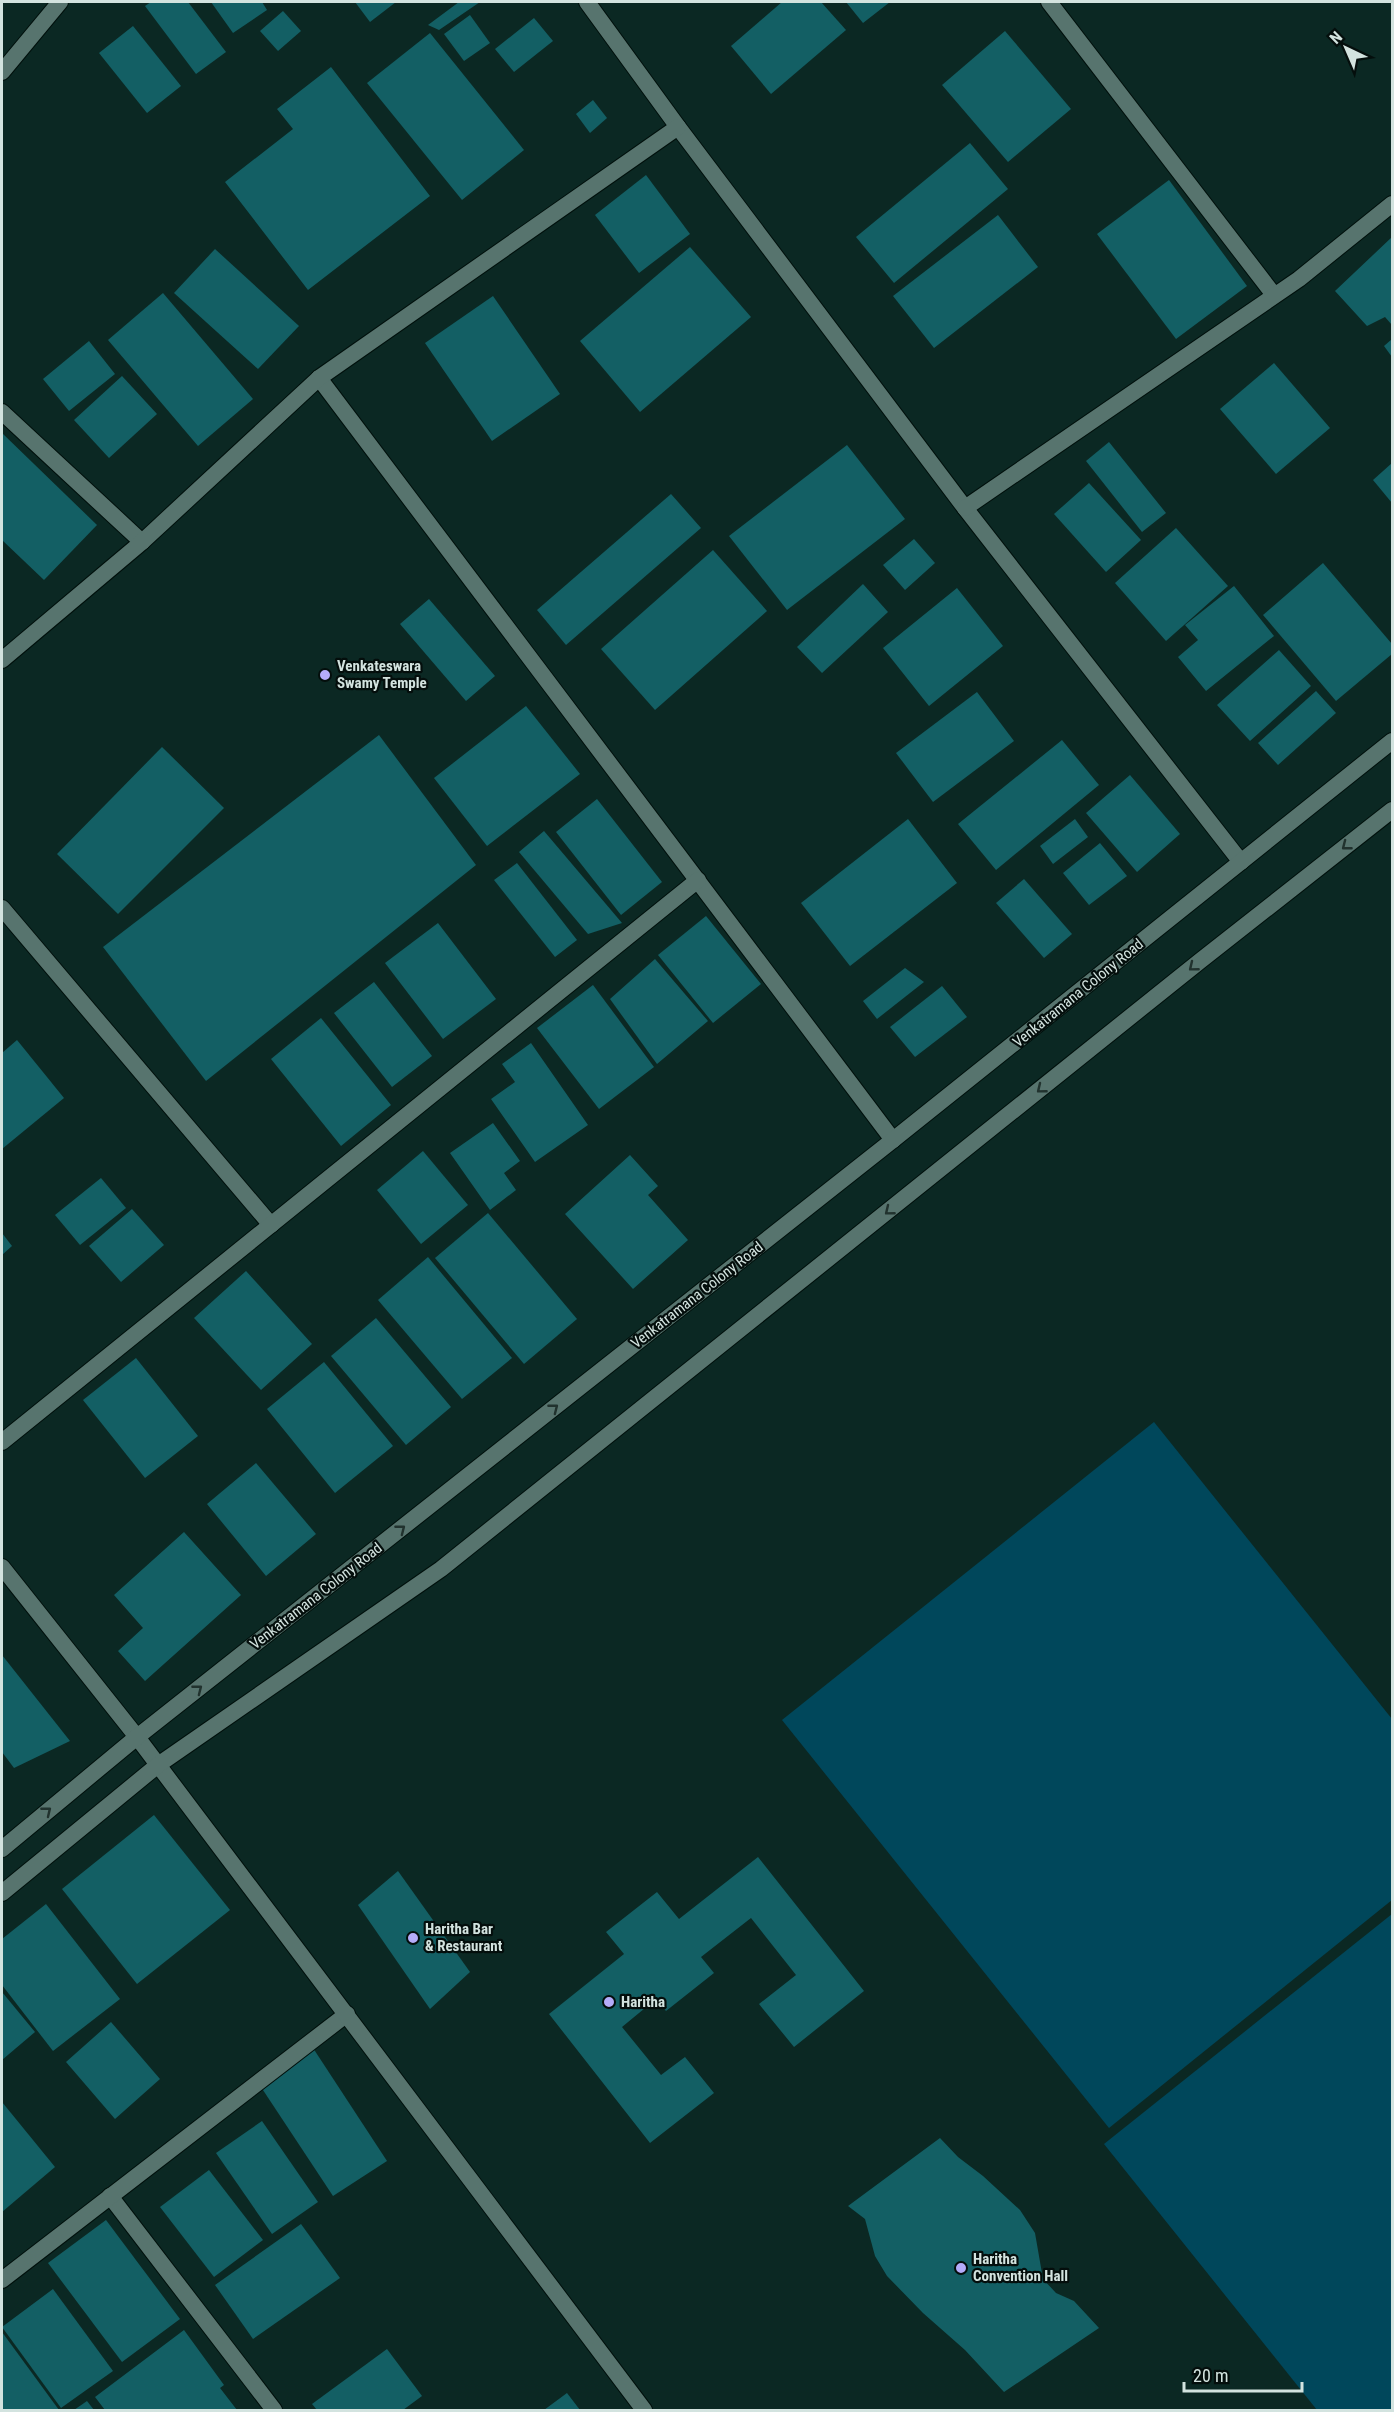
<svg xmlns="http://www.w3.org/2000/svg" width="1394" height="2412" font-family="'Roboto Condensed',sans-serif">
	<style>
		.water { fill: #00475b }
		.building { fill: #135f64 }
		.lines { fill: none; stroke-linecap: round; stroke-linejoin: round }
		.minor-casing { stroke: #00100c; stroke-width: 18 }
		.tertiary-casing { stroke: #00100c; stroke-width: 18 }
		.secondary-casing { stroke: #00100c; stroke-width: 18 }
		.minor { stroke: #57746e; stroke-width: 16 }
		.tertiary { stroke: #57746e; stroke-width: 16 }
		.secondary { stroke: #57746e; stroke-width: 16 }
		.oneway { stroke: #21322e }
		.poi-dot { fill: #b4acf9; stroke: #040e0c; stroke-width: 2 }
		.labels { text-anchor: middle; stroke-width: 4.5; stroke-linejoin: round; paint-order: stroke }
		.poi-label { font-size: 15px; font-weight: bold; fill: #d3e3df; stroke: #040e0c; text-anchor: start }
		.street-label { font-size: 15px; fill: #d3e3df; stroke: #040e0c }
	</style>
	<rect width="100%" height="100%" fill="#0b2823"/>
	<g class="water">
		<polygon points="1154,1422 1392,1719 1392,1900 1109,2128 782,1720"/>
		<polygon points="1392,1914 1392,2410 1317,2410 1104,2144"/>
	</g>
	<g class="building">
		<polygon points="151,2 188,2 226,52 196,74 145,6"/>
		<polygon points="211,2 262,2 267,10 233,33"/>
		<polygon points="355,2 396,2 370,22"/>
		<polygon points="459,2 480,2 439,30 428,25"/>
		<polygon points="782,2 821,2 846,30 771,94 731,46"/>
		<polygon points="846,2 890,2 863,23"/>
		<polygon points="283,11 301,31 278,51 260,31"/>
		<polygon points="470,15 490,43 464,61 444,34"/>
		<polygon points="534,18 553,41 514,72 495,49"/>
		<polygon points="133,26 181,86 147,113 99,53"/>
		<polygon points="1005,31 1071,109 1008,162 942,85"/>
		<polygon points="430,33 524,150 462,200 367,83"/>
		<polygon points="331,67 430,196 308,290 225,182 293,129 277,109"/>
		<polygon points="593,100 607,118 590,133 576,114"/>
		<polygon points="970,143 1008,189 894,283 856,237"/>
		<polygon points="646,175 690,234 639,273 595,215"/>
		<polygon points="1169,180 1247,286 1176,339 1097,234"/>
		<polygon points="998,215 1038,267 934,348 893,296"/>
		<polygon points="1392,237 1392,325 1385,317 1367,326 1335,291"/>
		<polygon points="690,247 751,317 640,412 580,341"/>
		<polygon points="215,249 299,326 258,369 174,293"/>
		<polygon points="163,293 253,399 198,446 108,340"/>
		<polygon points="493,296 560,394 492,441 425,343"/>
		<polygon points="1392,339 1392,357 1384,346"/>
		<polygon points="89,341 115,374 69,411 43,379"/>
		<polygon points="1274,363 1330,428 1276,474 1220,409"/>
		<polygon points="122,376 157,414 109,458 74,420"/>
		<polygon points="2,433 97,525 44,580 2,540"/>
		<polygon points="1109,442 1166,513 1142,532 1086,461"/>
		<polygon points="847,445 905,519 787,610 729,536"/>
		<polygon points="1392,463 1392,503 1373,480"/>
		<polygon points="1089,483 1141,540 1106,572 1054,514"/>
		<polygon points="671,494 701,528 566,645 537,610"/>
		<polygon points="1176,528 1228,586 1166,641 1115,583"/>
		<polygon points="914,539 935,563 905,590 883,565"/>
		<polygon points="713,550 767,611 655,710 601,649"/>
		<polygon points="1323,563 1392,644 1392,654 1336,701 1263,615"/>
		<polygon points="863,584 888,612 822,673 797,647"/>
		<polygon points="1234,586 1274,636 1206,691 1178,657 1198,640 1185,625"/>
		<polygon points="957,588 1003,646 929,706 883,648"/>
		<polygon points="429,599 495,676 466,701 400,624"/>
		<polygon points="1279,650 1311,686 1250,741 1217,705"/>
		<polygon points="1316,691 1336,713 1278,765 1258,743"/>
		<polygon points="977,692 1014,741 933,802 896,753"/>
		<polygon points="526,706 580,774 487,846 434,778"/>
		<polygon points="379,735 476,865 206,1081 103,947"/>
		<polygon points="1062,740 1099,785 996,870 958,824"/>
		<polygon points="162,747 224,808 118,914 57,854"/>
		<polygon points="1130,775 1180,834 1137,872 1086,813"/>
		<polygon points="597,799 662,882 621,915 556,832"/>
		<polygon points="908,819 957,883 850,966 801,903"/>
		<polygon points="1075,819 1088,837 1053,864 1040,846"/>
		<polygon points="544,831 622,923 588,934 519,852"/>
		<polygon points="1100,843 1127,876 1089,905 1063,873"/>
		<polygon points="517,863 577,940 555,957 494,880"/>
		<polygon points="1024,879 1072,934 1044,958 996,903"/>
		<polygon points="706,916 761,984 713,1023 658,955"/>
		<polygon points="438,923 496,999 443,1039 385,963"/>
		<polygon points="655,959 708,1021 657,1064 610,999"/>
		<polygon points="905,968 924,982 877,1019 863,1001"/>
		<polygon points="374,982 432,1056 392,1087 334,1013"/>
		<polygon points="593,985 654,1067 599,1109 537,1028"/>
		<polygon points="942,986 967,1017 915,1057 890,1027"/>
		<polygon points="321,1018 391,1105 341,1146 271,1059"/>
		<polygon points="17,1040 64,1098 2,1149 2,1053"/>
		<polygon points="531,1043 588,1125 535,1162 491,1099 515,1082 502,1064"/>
		<polygon points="493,1123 520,1161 504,1173 516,1190 490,1210 450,1153"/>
		<polygon points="423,1151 468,1205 421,1244 377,1190"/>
		<polygon points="630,1155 658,1186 648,1195 688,1240 633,1289 565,1214"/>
		<polygon points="101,1178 126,1208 80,1245 55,1215"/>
		<polygon points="132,1209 164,1245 121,1282 89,1246"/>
		<polygon points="488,1213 577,1319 524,1364 435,1258"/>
		<polygon points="2,1233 12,1246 2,1255"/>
		<polygon points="428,1257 512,1358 462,1399 378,1300"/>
		<polygon points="246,1271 312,1344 261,1390 194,1318"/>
		<polygon points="376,1318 451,1407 406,1445 331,1356"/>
		<polygon points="136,1358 198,1436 145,1478 83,1400"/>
		<polygon points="324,1362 393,1446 335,1493 267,1409"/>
		<polygon points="256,1463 316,1534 266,1576 207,1504"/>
		<polygon points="184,1532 241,1595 145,1681 118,1651 143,1628 114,1595"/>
		<polygon points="2,1655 70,1741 14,1768 2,1752"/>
		<polygon points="154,1815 230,1910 137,1984 62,1889"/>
		<polygon points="758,1857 864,1991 794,2047 759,2004 796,1975 751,1918 701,1957 714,1973 666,2011 656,1999 622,2027 661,2075 685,2057 714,2093 650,2143 549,2014 624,1954 606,1932 657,1892 679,1919"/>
		<polygon points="398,1871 470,1972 430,2009 358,1905"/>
		<polygon points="46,1904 120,1999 53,2051 2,1985 2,1939"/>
		<polygon points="2,1992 35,2032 2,2060"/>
		<polygon points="111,2022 160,2079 115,2119 66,2062"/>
		<polygon points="313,2048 387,2161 333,2196 259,2084"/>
		<polygon points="2,2102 55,2167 2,2212"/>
		<polygon points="262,2121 318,2202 272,2234 216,2153"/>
		<polygon points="940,2138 958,2157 983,2176 1020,2210 1035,2233 1043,2279 1056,2293 1074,2301 1099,2328 1004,2392 965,2350 923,2313 887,2276 875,2256 865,2219 848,2206"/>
		<polygon points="209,2170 263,2240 214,2277 160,2207"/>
		<polygon points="106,2220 180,2319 122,2362 48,2263"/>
		<polygon points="301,2224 340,2278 253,2339 215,2285"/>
		<polygon points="53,2289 113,2371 61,2408 2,2327"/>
		<polygon points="184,2330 224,2385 220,2388 237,2410 105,2410 95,2397"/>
		<polygon points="2,2332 59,2410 2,2410"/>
		<polygon points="387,2349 422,2396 403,2410 317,2410 312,2404"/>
		<polygon points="567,2393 580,2410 544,2410"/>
		<polygon points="87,2401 94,2410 74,2410"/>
	</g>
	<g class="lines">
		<defs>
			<g id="minor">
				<polyline points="587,2 678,127 965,508 1241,862"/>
				<polyline points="1049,2 1274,295"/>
				<polyline points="2,72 60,2"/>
				<polyline points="319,378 893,1140"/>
				<polyline points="2,412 142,542"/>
				<polyline points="965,508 1299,279 1392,204"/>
				<polyline points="2,660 142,542 319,378 678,127"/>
				<polyline points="2,908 271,1225"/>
				<polyline points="2,1442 698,880"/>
				<polyline points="2,1567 137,1737"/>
				<polyline points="110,2196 274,2410"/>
				<polyline points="2,2280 347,2014"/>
			</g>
			<polyline id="tertiary" points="137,1737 644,2410"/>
			<g id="secondary">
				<polyline points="2,1849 137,1737 893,1140 1392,741"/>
				<polyline points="2,1893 158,1765 441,1569 1200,961 1392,810"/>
			</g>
		</defs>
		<use href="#minor" class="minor-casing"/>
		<use href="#tertiary" class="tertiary-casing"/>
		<use href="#secondary" class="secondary-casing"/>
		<use href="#minor" class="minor"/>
		<use href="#tertiary" class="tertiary"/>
		<use href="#secondary" class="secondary"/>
	</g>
	<defs><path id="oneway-chevron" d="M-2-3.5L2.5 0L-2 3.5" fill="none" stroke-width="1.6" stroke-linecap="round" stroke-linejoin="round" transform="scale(1.5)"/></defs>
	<g class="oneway">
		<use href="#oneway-chevron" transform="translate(1346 846) rotate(142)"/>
		<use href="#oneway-chevron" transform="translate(1193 967) rotate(141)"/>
		<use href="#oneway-chevron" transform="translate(1041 1089) rotate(141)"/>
		<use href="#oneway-chevron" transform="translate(889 1211) rotate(141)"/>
		<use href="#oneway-chevron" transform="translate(554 1408) rotate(-38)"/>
		<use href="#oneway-chevron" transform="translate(401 1529) rotate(-38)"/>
		<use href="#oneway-chevron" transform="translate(198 1689) rotate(-38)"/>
		<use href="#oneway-chevron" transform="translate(47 1811) rotate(-39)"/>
	</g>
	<g class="poi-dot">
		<circle cx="325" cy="675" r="6"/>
		<circle cx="413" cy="1938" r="6"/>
		<circle cx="609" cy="2002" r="6"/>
		<circle cx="961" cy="2268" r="6"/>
	</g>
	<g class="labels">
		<g class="poi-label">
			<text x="337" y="671">Venkateswara<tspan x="337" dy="17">Swamy Temple</tspan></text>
			<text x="425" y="1934">Haritha Bar<tspan x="425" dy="17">&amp; Restaurant</tspan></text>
			<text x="621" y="2007">Haritha</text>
			<text x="973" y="2264">Haritha<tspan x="973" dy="17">Convention Hall</tspan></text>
		</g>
		<g class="street-label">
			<text transform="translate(1078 993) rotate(-39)" y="5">Venkatramana Colony Road</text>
			<text transform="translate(697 1295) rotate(-38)" y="5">Venkatramana Colony Road</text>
			<text transform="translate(316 1596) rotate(-38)" y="5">Venkatramana Colony Road</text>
		</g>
	</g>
	<rect width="1394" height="2412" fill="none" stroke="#d3e3df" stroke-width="6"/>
	<g transform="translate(1346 48) rotate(316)" stroke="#040e0c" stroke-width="4.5" paint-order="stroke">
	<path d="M0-4.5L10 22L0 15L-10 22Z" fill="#d3e3df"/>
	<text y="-9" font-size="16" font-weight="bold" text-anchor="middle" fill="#d3e3df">N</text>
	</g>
	<path d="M1184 2382v9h118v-9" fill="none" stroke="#d3e3df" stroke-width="3"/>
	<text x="1193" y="2382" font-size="18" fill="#d3e3df" stroke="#040e0c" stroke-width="4.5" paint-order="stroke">20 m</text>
</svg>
